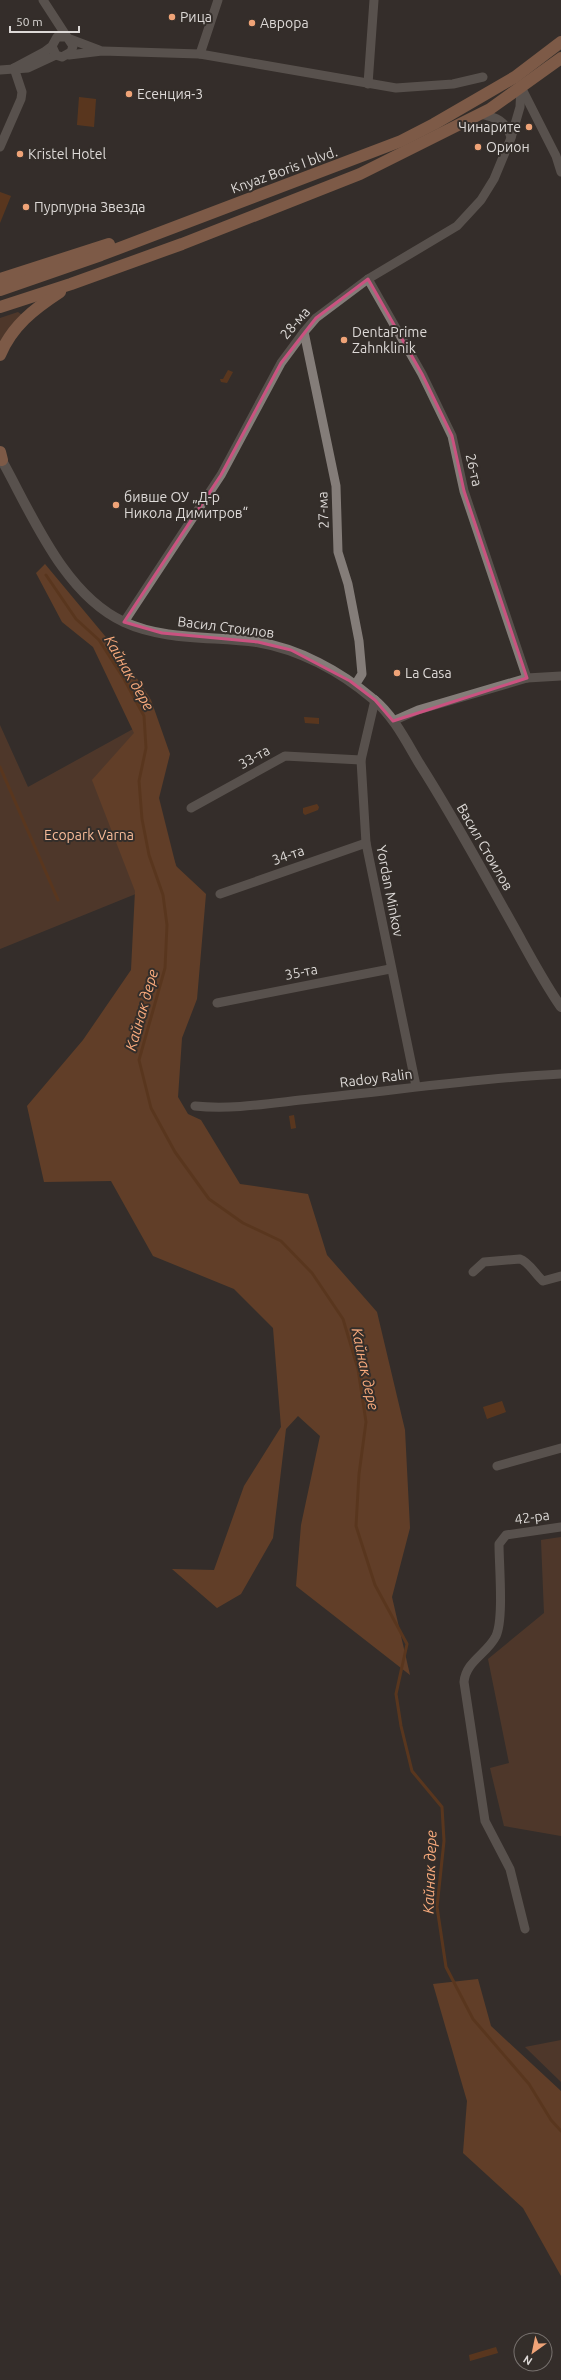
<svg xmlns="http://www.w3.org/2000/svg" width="561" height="2380" font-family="Ubuntu,sans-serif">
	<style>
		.green { fill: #6e442b }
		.forest { fill: #985326 }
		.water { fill: #864211 }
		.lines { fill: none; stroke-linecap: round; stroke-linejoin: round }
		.stream { stroke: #864211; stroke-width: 3 }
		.street { stroke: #847d79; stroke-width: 9 }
		.secondary { stroke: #847d79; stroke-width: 10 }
		.highway { stroke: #d4916b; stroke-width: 12 }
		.marked { fill: none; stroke: #ca5280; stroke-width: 3; stroke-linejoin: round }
		.poi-dot { fill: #efa377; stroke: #342e2a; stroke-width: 1.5 }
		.labels { text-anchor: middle; stroke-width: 4; stroke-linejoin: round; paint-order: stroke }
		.poi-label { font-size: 14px; fill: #ddd9d7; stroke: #342e2a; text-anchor: start }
		.street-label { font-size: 14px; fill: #ddd9d7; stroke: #342e2a }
		.park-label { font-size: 14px; fill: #f6ba98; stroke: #342e2a }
		.water-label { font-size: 15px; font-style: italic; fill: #faab7d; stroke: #342e2a }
	</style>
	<rect width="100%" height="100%" fill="#342e2a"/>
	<g class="green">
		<polygon points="18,312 22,315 0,346 0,318"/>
		<polygon points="153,718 152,798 180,876 0,949 0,725 28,787"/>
		<polygon points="561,1537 561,1836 504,1826 490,1768 509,1763 488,1659 544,1613 541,1540"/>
		<polygon points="561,2040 561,2082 525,2047"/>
	</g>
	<g class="forest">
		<polygon points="45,564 125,660 151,700 170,754 159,798 176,866 206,894 197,999 182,1038 178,1097 188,1114 201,1120 240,1184 308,1194 327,1255 377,1312 405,1430 410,1528 392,1597 410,1675 296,1586 301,1525 320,1436 298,1416 286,1429 273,1538 241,1594 217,1608 172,1569 214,1570 244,1486 281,1427 273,1328 234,1289 153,1256 111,1181 44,1182 27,1106 83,1040 131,970 135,891 92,780 134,733 93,647 62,622 36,573"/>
		<polygon points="478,1979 491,2026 561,2091 561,2276 523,2208 463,2153 467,2101 433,1984"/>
	</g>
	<g class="water">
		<polygon points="79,97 96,99 94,127 77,125"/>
		<polygon points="0,192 11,196 0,223"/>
		<polygon points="228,370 233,372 227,383 221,382 220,379 223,379"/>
		<polygon points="304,717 319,718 319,724 305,723"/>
		<polygon points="317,804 319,807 318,810 305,815 303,813 303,808"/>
		<polygon points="294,1115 296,1128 291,1129 289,1116"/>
		<polygon points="502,1401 506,1412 487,1419 483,1407"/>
		<polygon points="496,2347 498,2353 470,2361 469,2355"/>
	</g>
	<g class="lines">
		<g class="stream">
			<polyline points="46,575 76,619 99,640 124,679 144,716 146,748 139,781 142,819 149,855 163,895 167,925 165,968 139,1060 151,1108 175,1152 209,1199 243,1223 281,1241 312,1273 343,1319 358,1369 366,1422 359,1474 356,1526 375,1585 407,1644 396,1694 401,1726 412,1771 442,1807 444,1841 437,1907 446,1967 473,2019 529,2084 551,2120 561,2131"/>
			<polyline points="0,767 58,900"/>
		</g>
		<g class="street">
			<polyline points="43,0 67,37"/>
			<polyline points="70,39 99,50"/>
			<polyline points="200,54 218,0"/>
			<polyline points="69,55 102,51 200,54 396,88 453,84 483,77"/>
			<polyline points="14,68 44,52 52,46 57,37 67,37 73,46 71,52 62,57 56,55 52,46"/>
			<polyline points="0,70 28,68 56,55"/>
			<polyline points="368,84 374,0"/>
			<polyline points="521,87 556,156 561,172"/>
			<path d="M480,114C496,117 506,121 511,137"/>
			<polyline points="0,147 21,99 22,92 14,68"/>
			<polyline points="368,279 422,374 452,436 464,491 527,678"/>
			<polyline points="304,332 336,486 338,552 348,584 359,641 362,674 355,685"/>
			<polyline points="124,622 221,475 281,363 304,332 316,318 368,279 457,226 481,200 494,179 511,138 520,107 521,87"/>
			<polyline points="375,700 361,760 366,843 416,1086"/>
			<polyline points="393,721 418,710 527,678 561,676"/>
			<polyline points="191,808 285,756 361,760"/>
			<polyline points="220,894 366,843"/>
			<polyline points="217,1003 390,969"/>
			<path d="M195,1106C232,1110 272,1103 310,1099C393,1091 477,1078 561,1074"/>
			<path d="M473,1272L484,1262L520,1259C529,1262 535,1274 543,1281L561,1276"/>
			<polyline points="497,1466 561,1448"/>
			<path d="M525,1929L510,1869L485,1821L464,1682C466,1661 487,1654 496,1636C504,1619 499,1565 499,1544L506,1535L561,1527"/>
		</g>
		<path class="secondary" d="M0,457C31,512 63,594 124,622C165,641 214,636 257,642C299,649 340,671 373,699C393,715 406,741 419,763C453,816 483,872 514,927C529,954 543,981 561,1007"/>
		<g class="highway">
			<polyline points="0,279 109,244"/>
			<polyline points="0,290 101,255 401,141 434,124 515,77 561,42"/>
			<polyline points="0,307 71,284 182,244 360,174 490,109 561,58"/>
			<path d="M0,355C12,326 34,309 60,292"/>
			<polyline points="0,452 2,460"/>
		</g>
	</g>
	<path d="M0 0H561V2380H0ZM368,279L422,374L452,436L464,491L527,678L393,721L375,700L350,681L291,650L258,642L162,633L124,622L221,475L281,363L316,318Z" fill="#342e2a" fill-opacity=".55" fill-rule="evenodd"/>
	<path class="marked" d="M368,279L422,374L452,436L464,491L527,678L393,721L375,700L350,681L291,650L258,642L162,633L124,622L221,475L281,363L316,318Z"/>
	<g class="poi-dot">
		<circle cx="172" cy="17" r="4"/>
		<circle cx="252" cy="23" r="4"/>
		<circle cx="129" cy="94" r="4"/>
		<circle cx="529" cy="127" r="4"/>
		<circle cx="478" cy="147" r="4"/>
		<circle cx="20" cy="154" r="4"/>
		<circle cx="26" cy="207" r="4"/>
		<circle cx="344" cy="340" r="4"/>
		<circle cx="116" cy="505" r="4"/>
		<circle cx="397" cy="673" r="4"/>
	</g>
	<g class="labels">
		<g class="poi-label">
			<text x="180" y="22">Рица</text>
			<text x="260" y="28">Аврора</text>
			<text x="137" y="99">Есенция-3</text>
			<text x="521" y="132" text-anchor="end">Чинарите</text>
			<text x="486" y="152">Орион</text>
			<text x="28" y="159">Kristel Hotel</text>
			<text x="34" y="212">Пурпурна Звезда</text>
			<text x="352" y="337">DentaPrime<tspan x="352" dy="16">Zahnklinik</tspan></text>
			<text x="124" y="502">бивше ОУ „Д-р<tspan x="124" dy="16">Никола Димитров“</tspan></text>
			<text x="405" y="678">La Casa</text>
		</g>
		<g class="street-label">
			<text transform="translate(284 170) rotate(-20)" y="5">Knyaz Boris I blvd.</text>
			<text transform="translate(295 323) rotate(-49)" y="5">28-ма</text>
			<text transform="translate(474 470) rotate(77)" y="5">26-та</text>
			<text transform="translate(323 510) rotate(-92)" y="5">27-ма</text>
			<text transform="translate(226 627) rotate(7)" y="5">Васил Стоилов</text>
			<text transform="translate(254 757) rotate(-29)" y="5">33-та</text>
			<text transform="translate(485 847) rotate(60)" y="5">Васил Стоилов</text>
			<text transform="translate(288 855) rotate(-19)" y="5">34-та</text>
			<text transform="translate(390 891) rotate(79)" y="5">Yordan Minkov</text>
			<text transform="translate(301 972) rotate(-11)" y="5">35-та</text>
			<text transform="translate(376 1078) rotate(-7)" y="5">Radoy Ralin</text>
			<text transform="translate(532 1517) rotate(-8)" y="5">42-ра</text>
		</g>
		<g class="park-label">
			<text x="89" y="840">Ecopark Varna</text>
		</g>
		<g class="water-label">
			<text transform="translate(129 673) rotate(60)" y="5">Кайнак дере</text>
			<text transform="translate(142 1010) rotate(-74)" y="5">Кайнак дере</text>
			<text transform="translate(365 1369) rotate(78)" y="5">Кайнак дере</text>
			<text transform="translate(430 1872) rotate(-88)" y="5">Кайнак дере</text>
		</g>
	</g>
	<g transform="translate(533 2352) rotate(213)"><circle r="19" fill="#342e2a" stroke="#78726f"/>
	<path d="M0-3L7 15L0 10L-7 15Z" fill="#efa377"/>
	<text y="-6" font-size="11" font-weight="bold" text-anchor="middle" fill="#ddd9d7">N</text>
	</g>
	<path d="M10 26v6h69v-6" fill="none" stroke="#ddd9d7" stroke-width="2"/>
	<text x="16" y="26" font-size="12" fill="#ddd9d7" stroke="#342e2a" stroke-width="3" paint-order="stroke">50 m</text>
</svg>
